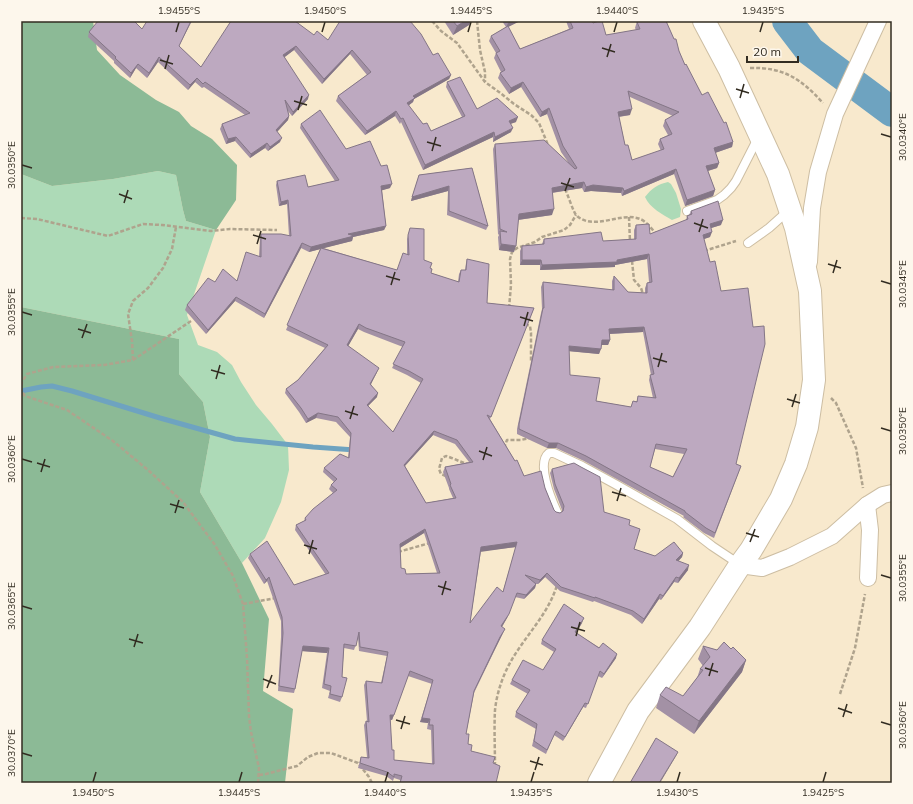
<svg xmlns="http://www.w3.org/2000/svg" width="913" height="804" font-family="Mulish,sans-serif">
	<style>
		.green { fill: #addab7 }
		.forest { fill: #8cba96 }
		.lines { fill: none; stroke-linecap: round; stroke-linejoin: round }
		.stream { stroke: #6ea3c0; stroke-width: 5 }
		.river { stroke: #6ea3c0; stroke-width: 30 }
		.service-casing { stroke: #cdbea3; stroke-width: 10 }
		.minor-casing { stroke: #cdbea3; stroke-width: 18 }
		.trunk-casing { stroke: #cdbea3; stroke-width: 24 }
		.path { stroke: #afa38d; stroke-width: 2.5; stroke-dasharray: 4 2; stroke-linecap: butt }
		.service { stroke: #fff; stroke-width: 8 }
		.minor { stroke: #fff; stroke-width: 16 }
		.trunk { stroke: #fff; stroke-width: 22 }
		.wall { fill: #a391a5; fill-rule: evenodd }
		.shaded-wall { fill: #847686 }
		.building { fill: #bda9c0; stroke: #847686; fill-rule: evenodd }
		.ticks { fill: none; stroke: #322c21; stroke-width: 1.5 }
		.neatline { fill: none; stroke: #322c21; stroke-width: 1.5 }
		.ticks-label { font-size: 10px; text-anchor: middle; fill: #322c21 }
	</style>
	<rect width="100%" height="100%" fill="#f8e9cd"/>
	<g class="green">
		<polygon points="158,171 176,175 183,210 186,221 216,230 187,315 198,345 217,352 232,365 241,382 256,405 272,424 288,445 289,470 281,502 265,538 242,563 200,492 210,437 203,402 179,374 179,339 21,307 21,174 52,186 113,179"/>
		<path d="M668,182L671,184L676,193L681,209L680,217L672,220C662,214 650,208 645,197C651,189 658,184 668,182Z"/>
	</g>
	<g class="forest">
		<polygon points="21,21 93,21 97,50 120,75 156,100 179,112 191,126 212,139 237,165 236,200 216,230 186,221 183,210 176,175 158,171 113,179 52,186 21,174"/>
		<polygon points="21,307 179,339 179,374 203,402 210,437 200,492 242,563 269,619 263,691 293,709 285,783 21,783"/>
	</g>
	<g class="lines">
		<polyline class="stream" points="21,391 41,387 52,386 72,391 160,418 235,439 313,447 355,450"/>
		<polyline class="river" points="787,21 810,51 892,112"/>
		<defs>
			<g id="service">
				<polyline points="687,211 717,200 724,195 731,188 736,181 758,138"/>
				<polyline points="748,243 769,228 788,211"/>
				<path d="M557,512C551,499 536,463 549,453H554L582,466L615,484L677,519L712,546L739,564"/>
			</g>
			<g id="minor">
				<polyline points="809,262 812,208 818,172 835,114 878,21"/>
				<polyline points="867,505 870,530 868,578"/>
				<polyline points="740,565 762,568 790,557 832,536 867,505 883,495 892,493"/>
			</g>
			<polyline id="trunk" points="599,783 638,711 700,627 740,565 751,550 781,499 796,464 807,427 814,380 810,291 796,228 778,174 729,68 704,21"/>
		</defs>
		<use href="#service" class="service-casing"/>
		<use href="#minor" class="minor-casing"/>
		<use href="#trunk" class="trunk-casing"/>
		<g class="path">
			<polyline points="432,21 441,31 457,43 485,82 499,92 514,104 531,115 539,123 548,145"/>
			<polyline points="477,21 480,50 485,72 485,82"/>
			<path d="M750,68C784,67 801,79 823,103"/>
			<path d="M565,189C568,195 573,211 576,215C593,232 621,211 640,219C646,221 652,229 656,234"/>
			<polyline points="629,217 630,242"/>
			<polyline points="21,218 37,219 108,236 143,224 162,225 211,231 230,229 277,230"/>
			<polyline points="704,251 736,241"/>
			<polyline points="632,261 634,280 641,288 643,294"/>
			<polyline points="509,308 511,285 510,259 512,252 517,248 535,242 542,237 564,230 570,225 576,215"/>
			<polyline points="191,321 133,360 104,365 53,367 27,374 22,382 21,390 25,396 67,410 113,441 148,470 183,502 215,545 233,576 243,604 247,658 249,716 251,732 259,768 258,783"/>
			<polyline points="525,324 530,326 531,333 531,362"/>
			<polyline points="133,360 132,341 128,314 133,301 148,288 163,268 172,249 176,227"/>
			<polyline points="831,398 836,403 856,448 863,488"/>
			<polyline points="504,448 507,440 521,440 529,438"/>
			<path d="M446,476L441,474L439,469L442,458L446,456C453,458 460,462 468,464"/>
			<polyline points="398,552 430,543"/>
			<polyline points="243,604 276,598"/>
			<polyline points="840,694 855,648 865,594"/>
			<path d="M495,766C495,748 494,728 495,710C497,691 504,672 514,656C529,632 549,612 557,585"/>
			<polyline points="259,775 266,774 297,766 308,757 318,753 331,753 358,763 369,777 372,783"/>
		</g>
		<use href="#service" class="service"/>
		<use href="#minor" class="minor"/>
		<use href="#trunk" class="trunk"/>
	</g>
	<g class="wall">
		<polygon points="192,21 179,46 201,67 314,35 328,40 433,55 451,75 449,79 414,99 413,102 408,106 423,124 431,131 462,117 446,87 447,82 477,109 516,122 510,124 511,132 493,142 493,137 423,170 401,122 400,124 395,116 365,135 336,101 338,96 367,75 350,54 322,84 294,50 284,57 308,99 292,116 288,111 289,116 288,120 277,132 280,142 268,151 265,148 250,158 235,141 226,144 220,129 222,124 245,115 204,87 202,88 195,82 188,90 158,62 147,78 136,68 130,78 114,63 114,61 88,37 89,32 142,29"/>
		<polygon points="444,21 471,21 469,25 453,35"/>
		<path d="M502,21H520L508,27L520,49L569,29L566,21H592L593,23L606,35L636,30L635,28L637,21H666L685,65L702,95L733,142L732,147L715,153L719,163L717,168L708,171L715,190L713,196L685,206L674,174L622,196L621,193L591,191L584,192L582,188L552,193V215L518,220L514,252L499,250L498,237L499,235L498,234L493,149L495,144L568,162L561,152L547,114L540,117L521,87L509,94L498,78L500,73L501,72L494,58L496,53L489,41L491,36L506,27ZM630,97L673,116L665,120L663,126L668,135L660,139L658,144L661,151L632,160L625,145L619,117L630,115Z"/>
		<path d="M301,124L346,149L390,188L382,190L386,226L384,230L353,237L352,241L323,248L397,270L407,254V239L410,228L424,260L430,268L431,273L458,282L459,274L461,270H465L466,263L467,259L487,303L534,308L490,419L524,476L545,488L554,510L556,512L560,513L562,512V510L554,489L550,473L552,469L604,512L629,525L634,549L655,556L683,553L682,557L678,561L688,570L678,583L674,582L661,600L659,599L642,624L631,615L594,601L593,602L560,591L545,577L538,584H536L535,588L524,599L515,597L507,618L502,627L503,633L474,693L466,734L468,744L471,751L493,763L496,783H400V780L394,778L393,781L386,776L358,768L361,757H367L364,725L366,721H367L364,685L366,681L381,683L387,656L359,651L358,638L354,650L344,648L342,677V697L340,702L328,698L330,691L322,688L327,653L302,651L295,689L294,693L278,691L281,637V621L267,581L264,584L248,558L250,554L294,585L326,575L295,530L296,525L304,521L305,518L333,493L329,489L331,485L334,482L323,472L324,468L348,458L350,437L336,422L316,418L306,423L299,412L285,393L286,389L298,380L325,348L286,330L320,249L309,252L301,248L264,318L235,301L206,334L185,310L187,305L215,282L237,280L259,256L260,238L261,234L289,236L287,204L279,206L276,185L277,181L308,187L335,181L300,128ZM358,329L364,332L403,347L392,368L407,375L421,383L393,432L368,406L377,397L371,384L377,372L348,346ZM433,435L455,444L469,462L445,467L443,472L449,488V489L453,498L426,503L405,466ZM424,533L437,573L406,574L401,568L400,548ZM516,547L503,591L470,623L481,551ZM408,676L432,684L420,722L428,723L427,729L431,730L432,764L394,760L392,750L390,719L392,720Z"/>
		<polygon points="472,168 488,226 486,230 447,215 448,191 411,201 419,175"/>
		<path d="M691,211L721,225L711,228L710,237L704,239L736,464L741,466L714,538L704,533L683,517L684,516L584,461L556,448H547L517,434V429L541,313L542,309L541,287L543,282L612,290V281L614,276L628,292L645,293V288L647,283L649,282L647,259L615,265V267L540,270V265H520V251L522,246L542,244L544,239L603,241L634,239V230L636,225L650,234L686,220L687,216L689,215ZM643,332L651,375H650L649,380L653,398L638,396L637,401H633L631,407L596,401L570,375L569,351L599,354L601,345H608L610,340V334ZM655,449L684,454L673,477L650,467Z"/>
		<polygon points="582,623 576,633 616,658 602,678 598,676 586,708 583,707 563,741 554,735 546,754 532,746 536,729 515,717 516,712 528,694 510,684 512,680 543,670 554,652 541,644 542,640"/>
		<polygon points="703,646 717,650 731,649 746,660 742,672 694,734 656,708 660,695 683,696 697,678 700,669 703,666 698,659"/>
	</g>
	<g class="shaded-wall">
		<polygon points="465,21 471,21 469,25 453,35 457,26"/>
		<polygon points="512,21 520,21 506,28 508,23"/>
		<polygon points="296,46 294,50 281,60 283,55"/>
		<polygon points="352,50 350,54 322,84 324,79"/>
		<polygon points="159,57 158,62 147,78 149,73"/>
		<polygon points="138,64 136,68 130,78 131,73"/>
		<polygon points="451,75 449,79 414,99 413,102 405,108 407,103 413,96"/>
		<polygon points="197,78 195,82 188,90 190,85"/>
		<polygon points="523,82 521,87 509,94 511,88"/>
		<polygon points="309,95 308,99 292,116 293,112"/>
		<polygon points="549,108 547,114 540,117 542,112"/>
		<polygon points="632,109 630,115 616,117 618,112"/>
		<polygon points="396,111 395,116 365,135 367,131"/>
		<polygon points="289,116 288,120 274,135 276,130"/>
		<polygon points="518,117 516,122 507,125 509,121"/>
		<polygon points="513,128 511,132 493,142 495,137"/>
		<polygon points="494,132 493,137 423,170 425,165"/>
		<polygon points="236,137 235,141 226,144 228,139"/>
		<polygon points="282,138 280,142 268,151 270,147"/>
		<polygon points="733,142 732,147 712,154 714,148"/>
		<polygon points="267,143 265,148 250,158 251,154"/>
		<polygon points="719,163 717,168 704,172 706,166"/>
		<polygon points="676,169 674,174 622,196 624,191"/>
		<polygon points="584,182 582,188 550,193 552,188"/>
		<polygon points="392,184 390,188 380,191 381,186"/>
		<polygon points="593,185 623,188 621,193 591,191 584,192 586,187"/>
		<polygon points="449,186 448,191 411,201 412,197"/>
		<polygon points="715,190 713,196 685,206 687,200"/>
		<polygon points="288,200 287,204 279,206 281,202"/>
		<polygon points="554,209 552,215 517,220 519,214"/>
		<polygon points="723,220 721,225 708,229 710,224"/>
		<polygon points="386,226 384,230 353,237 352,241 309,252 311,247 348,234"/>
		<polygon points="712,232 710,237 701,240 703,235"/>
		<polygon points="302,243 301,248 264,318 265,314"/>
		<polygon points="501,244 516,246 514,252 499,250"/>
		<polygon points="649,254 647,259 615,265 615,267 540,270 542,265 617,260"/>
		<polygon points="522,260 541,260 540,265 520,265"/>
		<polygon points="236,297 235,301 206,334 208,330"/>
		<polygon points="359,324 358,329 346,350 347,345"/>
		<polygon points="644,327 643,332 607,334 609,329"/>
		<polygon points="602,340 610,340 608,345 600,345"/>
		<polygon points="569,346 601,349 599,354 567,351"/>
		<polygon points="379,368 369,388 370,384"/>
		<polygon points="378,393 377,397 365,409 367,405"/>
		<polygon points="318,413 316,418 306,423 308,419"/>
		<polygon points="434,431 433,435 402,469 404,465"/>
		<polygon points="549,443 558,443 556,448 547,448"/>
		<polygon points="425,529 424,533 398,549 400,544"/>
		<polygon points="517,542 516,547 480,552 481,547"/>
		<polygon points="683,553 682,557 675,565 676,560"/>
		<polygon points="689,565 688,570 678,583 679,578"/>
		<polygon points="547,573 545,577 538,584 540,580"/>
		<polygon points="269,577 267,581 264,584 266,580"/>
		<polygon points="676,577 674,582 661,600 663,596"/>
		<polygon points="536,584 535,588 524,599 526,595"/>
		<polygon points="660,594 659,599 642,624 644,619"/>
		<polygon points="509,614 507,618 500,630 501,626"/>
		<polygon points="584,618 582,623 574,636 575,632"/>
		<polygon points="505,629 472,695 500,637"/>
		<polygon points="303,646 329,648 327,653 301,651"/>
		<polygon points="617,654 616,658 602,678 604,674"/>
		<polygon points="746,660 742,672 694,734 699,721"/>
		<polygon points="585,703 583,707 563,741 565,737"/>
		<polygon points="390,715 394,715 392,720 388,719"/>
		<polygon points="422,718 430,719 428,723 420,722"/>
		<polygon points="678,752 676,756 660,783 659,783"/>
	</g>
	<g class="building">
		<polygon points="98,21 134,21 142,29 147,21 191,21 179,46 201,67 231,21 295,21 314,35 317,31 328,40 340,21 410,21 421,34 433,55 438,53 451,75 413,96 415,98 407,103 423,124 427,123 431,131 465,116 447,82 460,77 477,109 497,98 518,117 509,121 513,128 495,137 494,132 425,165 403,118 401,119 396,111 367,131 338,96 371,72 352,50 324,79 296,46 283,55 309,95 293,112 285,100 289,116 276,130 282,138 270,147 267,143 251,154 236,137 228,139 222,124 250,113 205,82 203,84 197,78 190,85 159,57 149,73 138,64 131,73 115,58 116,57 89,32"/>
		<polygon points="453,21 465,21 457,26"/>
		<path d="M570,21H592L593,23L599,21H602L606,35L640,29L637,22V21H666L674,39H676L679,51L685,65L686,64L702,95L708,92L724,123L726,122L733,142L714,148L719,163L706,166L715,190L687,200L676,169L624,191L623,188L593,185L586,187L584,182L552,188L554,209L519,214L516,246L501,244L500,231L507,232L500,229L495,144L544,140L575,169L577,168L563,146L549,108L542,112L523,82L511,88L500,73L505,70L496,53L500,51L491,36L508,26L520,49L573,28ZM628,91L679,112L665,120L672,134L660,139L664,149L632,160L628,145H625L618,112L632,109Z"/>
		<polygon points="320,110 346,149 370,141 381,166 387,165 392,184 381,186 386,226 348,234 354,236 311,247 302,243 265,314 236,297 208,330 187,305 208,278 215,282 223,269 237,281 246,252 261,257 261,234 281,234 291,236 288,200 281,202 277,181 305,175 308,187 339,180 301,124"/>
		<polygon points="472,168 488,226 449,211 449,186 412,197 419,175"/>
		<path d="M718,201L723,220L710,224L712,232L703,235L710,262L715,261L721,291L748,288L753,327L764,326L765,344L736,464L741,466L715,533L706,528L685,512V511L586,456L558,443H549L519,429V424L543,308H544L543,282L614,290V276L628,292L647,293V283L652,282L649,254L617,260V262L542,265L541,260H522V246L544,244V239L601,232L603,241L636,239V225L649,224L650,234L688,219L687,216L692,214L691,211ZM644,327L654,374L650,375L656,398L638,396L637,402L633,401L631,407L596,401L600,378L570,375L569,346L601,349L602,340H610L609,329ZM656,444L687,449L673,477L650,467Z"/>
		<path d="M410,228L424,229V260L432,263L430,268L432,269L431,273L459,282L461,270H466L467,259L489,264L487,303L534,308L491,417L487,415L515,461L517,460L524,476L541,471L545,488L554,510L556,512L560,513L563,511L564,506L555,484L552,469L574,463L581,467L600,477L604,512L630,520L629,525L640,529L634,549L655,556L674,542L683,553L676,560L689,565L679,578L676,577L663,596L660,594L644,619L633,611L595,597V598L561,587L547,573L540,580L525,575L536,584L526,595L517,593L509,614L501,626L505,629L500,637L474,691L466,734H469L468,744L472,745L471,751L495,757L493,763L500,766L496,783H400L402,776L394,774V777L387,772L360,763L361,757L369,758L366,721L369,722L366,681L382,683L388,652L360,647L359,632L356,646L344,644L342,677L347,678L342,697L330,694L331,686L324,684L329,648L303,646L295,689L279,686L283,633L282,617L269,577L266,580L250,554L267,541L294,585L329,573L296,525L306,520L305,518L313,509L337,490L331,485L337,479L324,468L340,454L349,458L351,433L338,417L318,413L308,419L301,408L286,389L298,380L328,345L287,325L321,248L397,270L403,253L409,255L408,235ZM359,324L366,328L405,342L393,364L409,371L423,379L393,432L367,405L378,393L370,384L379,368L347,345ZM434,431L457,440L473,462L445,467L451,484L450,485L456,498L426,503L404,465ZM425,529L440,573L406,574L405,569L401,568L400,544ZM517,542L503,592L497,587L470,623L481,547ZM410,671L433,680L422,718L430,719L429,725H433L434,764L394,760V750H392L390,715H394Z"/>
		<polygon points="564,604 584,618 575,632 599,648 603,643 617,654 604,674 600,671 588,704 585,703 565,737 556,731 547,750 534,741 537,724 516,712 530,690 512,680 523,660 543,670 556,649 542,640"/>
		<polygon points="724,642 731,649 733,647 746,660 699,721 660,695 666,687 683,696 703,670 700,669 710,657 703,646 717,650"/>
		<polygon points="656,738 678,752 659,783 630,783"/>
	</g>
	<path class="ticks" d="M176,32L179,22M322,32L325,22M468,32L471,22M614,32L617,22M760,32L763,22M602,48L615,52M607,57L611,44M160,60L173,64M165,69L169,55M736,89L749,93M740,98L744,84M294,101L307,105M298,110L302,96M881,134L891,137M427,142L441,146M432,151L436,137M22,165L32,168M561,183L574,187M565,191L570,178M119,194L132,199M124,203L128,190M694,223L708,228M699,232L703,219M253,235L266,239M257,244L261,231M828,264L841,268M833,273L837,260M386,276L400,280M881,281L891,284M391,285L395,272M22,312L32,315M520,317L533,321M524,326L528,312M78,329L91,333M82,338L87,324M653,358L667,362M658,367L662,353M211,370L225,374M216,379L220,365M787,399L800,403M792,407L796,394M345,411L358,415M350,419L354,406M881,428L891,431M479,451L492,456M22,459L32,462M483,460L487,447M37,463L50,467M41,472L45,459M612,492L626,496M617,501L621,488M170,504L184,508M175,513L179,500M746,533L759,537M750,542L755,529M304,545L317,549M309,554L313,540M881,575L891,578M438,586L451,590M442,595L446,581M22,606L32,609M571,627L585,631M576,636L580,622M129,639L143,643M134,647L138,634M705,668L718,672M709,676L713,663M263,679L276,684M267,688L272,675M838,708L852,713M843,717L847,704M396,720L410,724M881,722L891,725M401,729L405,716M22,753L32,756M530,761L543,765M535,770L539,757M93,782L96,772M239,782L242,772M385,782L388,772M531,782L534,772M677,782L680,772M823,782L826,772"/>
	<rect width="913" height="804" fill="none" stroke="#fdf7ec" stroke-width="44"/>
	<path d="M747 56v6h51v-6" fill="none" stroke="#322c21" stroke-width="2"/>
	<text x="753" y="56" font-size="12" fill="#322c21" stroke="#fdf7ec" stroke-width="3" paint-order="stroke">20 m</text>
	<rect x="22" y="22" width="869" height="760" class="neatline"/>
	<g class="ticks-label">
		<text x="179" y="14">1.9455°S</text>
		<text x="325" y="14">1.9450°S</text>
		<text x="471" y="14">1.9445°S</text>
		<text x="617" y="14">1.9440°S</text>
		<text x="763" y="14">1.9435°S</text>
		<text transform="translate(902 137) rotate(-90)" y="4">30.0340°E</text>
		<text transform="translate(11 165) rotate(-90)" y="4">30.0350°E</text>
		<text transform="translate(902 284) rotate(-90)" y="4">30.0345°E</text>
		<text transform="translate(11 312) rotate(-90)" y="4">30.0355°E</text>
		<text transform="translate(902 431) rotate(-90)" y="4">30.0350°E</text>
		<text transform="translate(11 459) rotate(-90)" y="4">30.0360°E</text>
		<text transform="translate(902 578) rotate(-90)" y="4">30.0355°E</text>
		<text transform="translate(11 606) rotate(-90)" y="4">30.0365°E</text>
		<text transform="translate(902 725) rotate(-90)" y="4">30.0360°E</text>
		<text transform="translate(11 753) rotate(-90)" y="4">30.0370°E</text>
		<text x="93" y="796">1.9450°S</text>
		<text x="239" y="796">1.9445°S</text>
		<text x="385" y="796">1.9440°S</text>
		<text x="531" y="796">1.9435°S</text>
		<text x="677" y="796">1.9430°S</text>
		<text x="823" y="796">1.9425°S</text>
	</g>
</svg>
